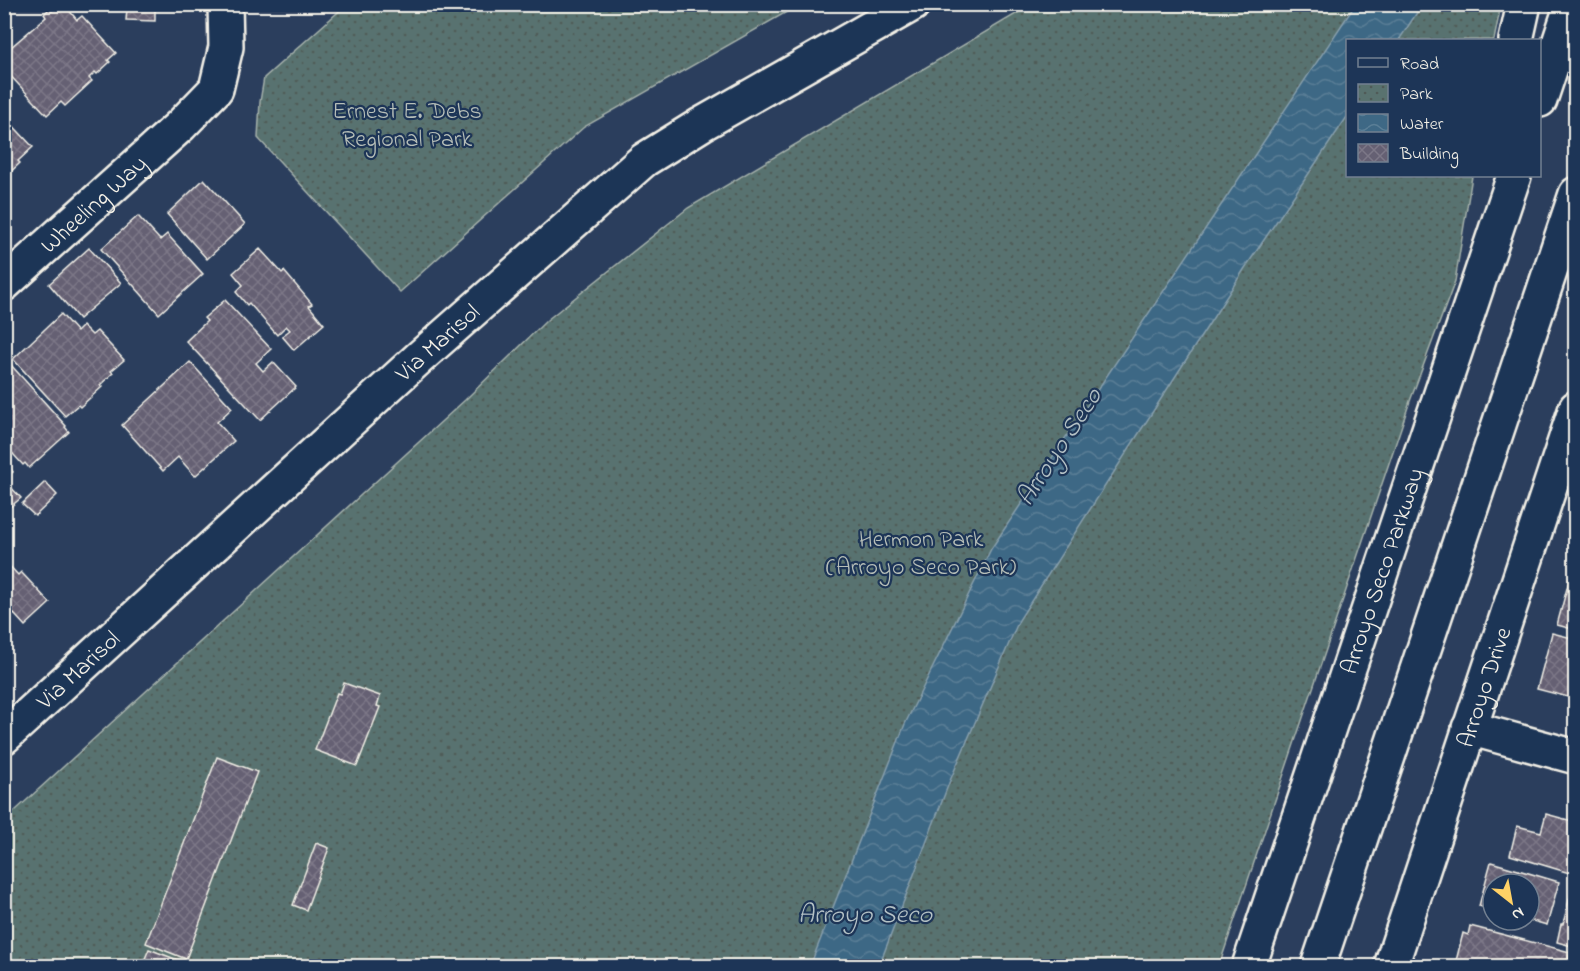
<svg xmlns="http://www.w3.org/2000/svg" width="1580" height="971" font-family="'Indie Flower',sans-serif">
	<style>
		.park { fill: url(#park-dots); stroke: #a6b2ac; stroke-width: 1.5 }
		.water { fill: url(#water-waves); stroke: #879fad; stroke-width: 1.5 }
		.building { fill: url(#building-cross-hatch); stroke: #f4f1e8; stroke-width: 1.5 }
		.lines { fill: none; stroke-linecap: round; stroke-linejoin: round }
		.minor-casing { stroke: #f4f1e8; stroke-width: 38 }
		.tertiary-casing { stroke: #f4f1e8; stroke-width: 38 }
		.motorway-casing { stroke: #f4f1e8; stroke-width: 38 }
		.minor { stroke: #1d3557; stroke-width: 33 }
		.tertiary { stroke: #1d3557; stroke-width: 33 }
		.motorway { stroke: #1d3557; stroke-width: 33 }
		.labels { text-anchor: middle; stroke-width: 4.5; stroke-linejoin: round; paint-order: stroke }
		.park-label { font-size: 24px; fill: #b6beb8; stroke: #1d3557 }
		.street-label { font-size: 24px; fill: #f4f1e8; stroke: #1d3557 }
		.water-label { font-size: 26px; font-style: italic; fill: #b4c1c5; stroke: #1d3557 }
	</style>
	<defs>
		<pattern id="park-dots" width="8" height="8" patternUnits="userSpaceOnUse" patternTransform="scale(1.5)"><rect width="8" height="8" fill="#59726f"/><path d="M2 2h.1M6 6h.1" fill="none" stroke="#505b58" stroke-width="1.8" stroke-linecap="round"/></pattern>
		<pattern id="water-waves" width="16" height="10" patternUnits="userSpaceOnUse" patternTransform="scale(1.5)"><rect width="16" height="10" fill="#3e6885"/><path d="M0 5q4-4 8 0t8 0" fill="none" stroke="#5a7e96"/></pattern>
		<pattern id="building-cross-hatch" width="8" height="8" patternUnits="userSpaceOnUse" patternTransform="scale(1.5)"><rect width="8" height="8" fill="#656073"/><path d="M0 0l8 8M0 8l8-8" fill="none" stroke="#7c7787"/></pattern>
	</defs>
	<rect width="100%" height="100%" fill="#2b3e5d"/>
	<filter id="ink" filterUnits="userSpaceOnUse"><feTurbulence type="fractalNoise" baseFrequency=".0167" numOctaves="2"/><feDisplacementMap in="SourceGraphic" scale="12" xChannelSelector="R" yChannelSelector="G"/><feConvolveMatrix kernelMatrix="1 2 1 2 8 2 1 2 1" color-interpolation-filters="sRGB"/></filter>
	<g filter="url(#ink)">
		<g class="park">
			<polygon points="346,5 346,4 799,5 584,127 400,292 258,138 260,102 264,78"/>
			<polygon points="1031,5 1501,5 1494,40 1348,40 1348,176 1472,176 1455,281 1410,401 1219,966 5,966 5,820 465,400 547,320 688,208"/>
		</g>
		<polygon class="water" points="1355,5 1422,5 1399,40 1348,40 1347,117 1245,268 1019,620 949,783 879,966 810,966 905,724 991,549"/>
		<g class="building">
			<polygon points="59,4 64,4 77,20 82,16 116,53 108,60 110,62 97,74 95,72 89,78 92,81 65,106 61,102 47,115 4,69 4,53 46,17 44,14 49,9 52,11"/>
			<polygon points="84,4 160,4 159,10 155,10 155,21 126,20 127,9 84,7"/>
			<polygon points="4,116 33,147 18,161 20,163 4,178"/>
			<polygon points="204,179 245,224 207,259 167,214"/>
			<polygon points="138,216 160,240 167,234 203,274 159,314 101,249"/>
			<polygon points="89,248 121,283 79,319 49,284"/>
			<polygon points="260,249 282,273 284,271 312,304 309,306 324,324 294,350 282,336 290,330 286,326 277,335 249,303 247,305 236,292 243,285 233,273"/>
			<polygon points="225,300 271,349 256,363 263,371 273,362 296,387 260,420 186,341 207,321 204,318"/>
			<polygon points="61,314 77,332 83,326 92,335 97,331 124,360 111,371 113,373 100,385 102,387 80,407 78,405 65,416 13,359"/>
			<polygon points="190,362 232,408 217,422 234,441 195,476 178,457 163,471 122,425"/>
			<polygon points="10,364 66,426 65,427 69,432 29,468 25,463 23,465 4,444 4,368"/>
			<polygon points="4,462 13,472 4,479"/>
			<polygon points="4,480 21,498 4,512"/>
			<polygon points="45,482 57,495 35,516 22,504"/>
			<polygon points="4,560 18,575 21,572 50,603 25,626 4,603"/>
			<polygon points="1570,577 1576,578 1576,630 1557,625"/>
			<polygon points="1552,633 1576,639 1576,699 1537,689"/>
			<polygon points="344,683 380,696 377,706 380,707 357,766 315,750 337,693 340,694"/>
			<polygon points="217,757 257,772 186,959 146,943"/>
			<polygon points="1546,814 1576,822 1576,875 1510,855 1517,826 1541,832"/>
			<polygon points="316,843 329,848 306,910 293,905"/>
			<polygon points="1491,862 1559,882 1547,925 1529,920 1529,884 1493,884 1493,910 1479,906"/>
			<polygon points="1573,884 1576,884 1575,947 1557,942 1561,924 1563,924"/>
			<polygon points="1470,926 1570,952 1567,966 1459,966 1455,965 1463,933 1468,935"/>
			<polygon points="149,949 188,964 187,966 142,966"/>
		</g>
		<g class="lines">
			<defs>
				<g id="minor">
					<path id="s1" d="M4,284L181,125L216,89L226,47L225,4"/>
					<polyline points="1469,728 1576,757"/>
					<path id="s2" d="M1391,966L1576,408"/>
				</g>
				<g id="tertiary">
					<path id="s3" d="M4,737L419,358L644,160L702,124L913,4"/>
				</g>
				<g id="motorway">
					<polyline points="1516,40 1524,4"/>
					<polyline points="1540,100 1572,4"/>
					<path id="s4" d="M1249,966L1514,176"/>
					<polyline points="1318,966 1576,194"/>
				</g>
			</defs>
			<use href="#minor" class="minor-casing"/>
			<use href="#tertiary" class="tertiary-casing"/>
			<use href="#motorway" class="motorway-casing"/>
			<use href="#minor" class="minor"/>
			<use href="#tertiary" class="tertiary"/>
			<use href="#motorway" class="motorway"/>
		</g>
	</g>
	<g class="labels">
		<g class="park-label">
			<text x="407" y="118">Ernest E. Debs<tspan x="407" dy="28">Regional Park</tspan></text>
			<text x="921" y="546">Hermon Park<tspan x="921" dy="28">(Arroyo Seco Park)</tspan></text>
		</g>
		<g class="street-label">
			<text dy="8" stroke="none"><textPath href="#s1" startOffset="120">Wheeling Way</textPath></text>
			<text dy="8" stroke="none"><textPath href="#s3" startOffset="586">Via Marisol</textPath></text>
			<text dy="8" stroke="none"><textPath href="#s4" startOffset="417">Arroyo Seco Parkway</textPath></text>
			<text dy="8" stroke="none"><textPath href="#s3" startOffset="100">Via Marisol</textPath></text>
			<text dy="8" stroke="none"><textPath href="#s2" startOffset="294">Arroyo Drive</textPath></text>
		</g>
		<g class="water-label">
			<text transform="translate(1058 446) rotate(-57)" y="9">Arroyo Seco</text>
			<text x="865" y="922">Arroyo Seco</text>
		</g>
	</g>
	<rect width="1580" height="971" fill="none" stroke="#1d3557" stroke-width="24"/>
	<rect x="12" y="12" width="1556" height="947" fill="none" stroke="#f4f1e8" stroke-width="2" filter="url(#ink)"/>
	<rect x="1346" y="39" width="195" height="138" fill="#1d3557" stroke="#738091" stroke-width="1.5"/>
	<rect x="1358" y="58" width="30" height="9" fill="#1d3557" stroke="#738091" stroke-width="1.5"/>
	<text x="1400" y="69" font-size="18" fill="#f4f1e8">Road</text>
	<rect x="1358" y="84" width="30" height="18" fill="url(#park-dots)" stroke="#738091" stroke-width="1.5"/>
	<text x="1400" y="99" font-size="18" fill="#f4f1e8">Park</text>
	<rect x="1358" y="114" width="30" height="18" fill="url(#water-waves)" stroke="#738091" stroke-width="1.5"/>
	<text x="1400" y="129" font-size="18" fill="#f4f1e8">Water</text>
	<rect x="1358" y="144" width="30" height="18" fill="url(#building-cross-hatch)" stroke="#738091" stroke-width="1.5"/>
	<text x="1400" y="159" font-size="18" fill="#f4f1e8">Building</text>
	<g transform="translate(1511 902) rotate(149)"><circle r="28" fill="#1d3557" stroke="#738091" stroke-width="1.5"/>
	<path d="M0-4.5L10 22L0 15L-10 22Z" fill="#ffd166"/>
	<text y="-9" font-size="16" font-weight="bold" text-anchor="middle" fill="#f4f1e8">N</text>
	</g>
</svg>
